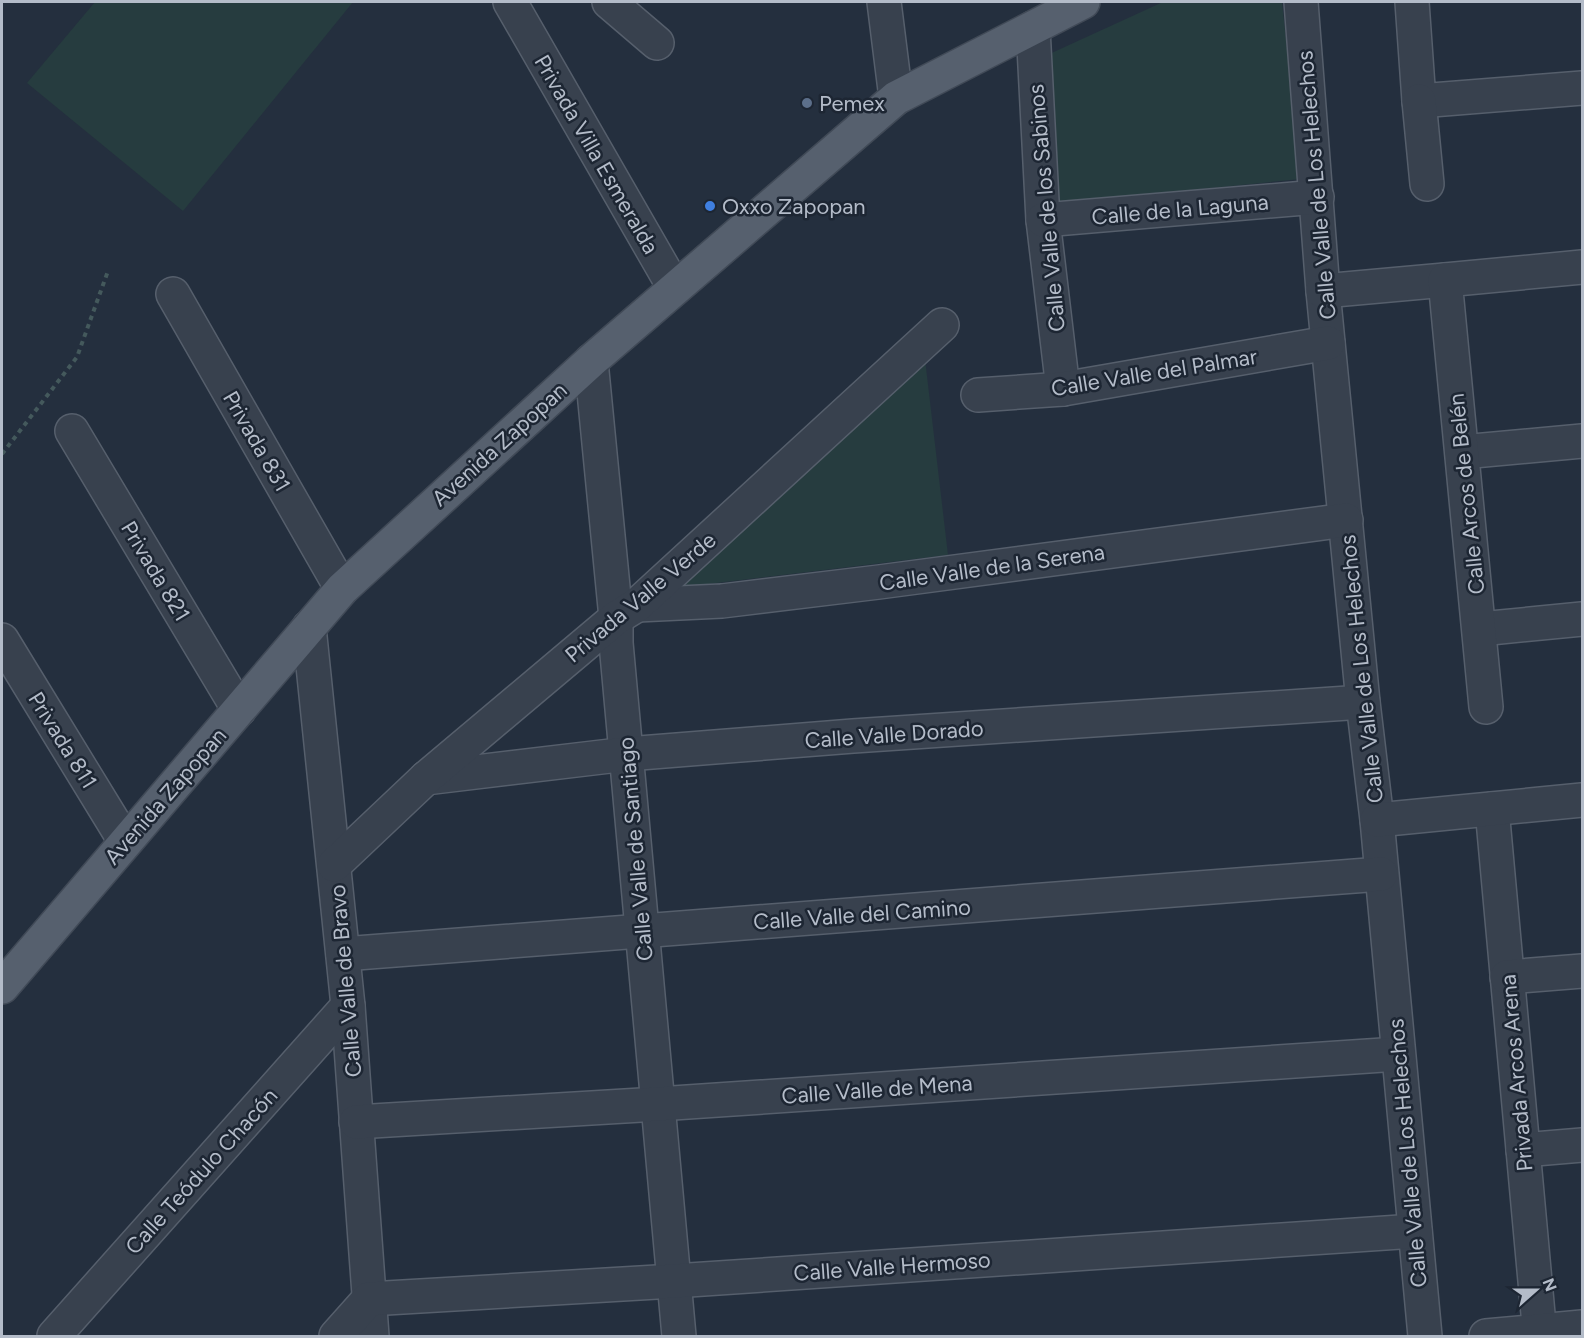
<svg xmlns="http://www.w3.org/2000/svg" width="1584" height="1338" font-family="Figtree,sans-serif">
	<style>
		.green { fill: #263c3f }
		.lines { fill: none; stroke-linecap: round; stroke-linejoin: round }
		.minor-casing { stroke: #565f6c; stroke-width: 36 }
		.major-casing { stroke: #414a57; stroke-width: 36 }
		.path { stroke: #44595c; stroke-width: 4; stroke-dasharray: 4.5 4.5; stroke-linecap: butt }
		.minor { stroke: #38414e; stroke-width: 33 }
		.major { stroke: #56606e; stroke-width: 33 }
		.service-dot { fill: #5c6f8a; stroke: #1d2633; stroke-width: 2 }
		.shop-dot { fill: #3f7fe0; stroke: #1d2633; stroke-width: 2 }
		.labels { text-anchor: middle; stroke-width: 5; stroke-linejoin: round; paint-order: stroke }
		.poi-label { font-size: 22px; fill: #b4bcc9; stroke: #1d2633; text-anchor: start }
		.street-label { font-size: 22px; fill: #b4bcc9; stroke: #1d2633 }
	</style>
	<rect width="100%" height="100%" fill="#242f3e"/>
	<g class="green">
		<polygon points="95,2 353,2 183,211 27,83"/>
		<polygon points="1163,2 1282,2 1301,179 1060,203 1045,56"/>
		<polygon points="925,359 948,555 675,588"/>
	</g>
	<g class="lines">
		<defs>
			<g id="minor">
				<polyline points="510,2 674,287"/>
				<polyline points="609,2 657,43"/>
				<polyline points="884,2 896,98"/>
				<polyline points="1301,2 1323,291 1363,702 1377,820 1425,1336"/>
				<polyline points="1412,2 1419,101 1582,88"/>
				<polyline points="1033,28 1043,220 1063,389"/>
				<polyline points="1419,101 1427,184"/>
				<polyline points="1043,220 1317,197"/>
				<polyline points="1323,291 1445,280"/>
				<polyline points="173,294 342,589"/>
				<polyline points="591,361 616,618 616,643 679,1336"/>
				<polyline points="978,395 1063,389 1328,343"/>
				<polyline points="72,431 239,710"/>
				<polyline points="1462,452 1582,441"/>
				<polyline points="637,605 722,601 879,582 1346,520"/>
				<polyline points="309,627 348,1006 372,1336"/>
				<polyline points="1480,629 1582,619"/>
				<polyline points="2,640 125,841"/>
				<polyline points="1486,707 1445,280 1582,267"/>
				<polyline points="426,778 627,754 853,736 1363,702"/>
				<polyline points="1492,809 1540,1336"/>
				<polyline points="1377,820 1582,800"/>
				<polyline points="334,865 426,778 616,618 637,605 942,325"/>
				<polyline points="343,954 1381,874"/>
				<polyline points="1507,977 1582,971"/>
				<polyline points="356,1122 658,1104 1398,1054"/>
				<polyline points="1523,1150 1582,1145"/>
				<polyline points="54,1336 348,1006"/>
				<polyline points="336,1336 369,1299 674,1281 1415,1231"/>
				<polyline points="1486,1336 1582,1327"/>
			</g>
			<polyline id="major" points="2,987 342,589 591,361 896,98 1083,2"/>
		</defs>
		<use href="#minor" class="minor-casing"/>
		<use href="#major" class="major-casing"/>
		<polyline class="path" points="2,454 77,357 108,271"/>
		<use href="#minor" class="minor"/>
		<use href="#major" class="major"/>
	</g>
	<circle class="service-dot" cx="807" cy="103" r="6"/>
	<circle class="shop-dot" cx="710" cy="206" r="6"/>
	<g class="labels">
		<g class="poi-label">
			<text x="819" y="111">Pemex</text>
			<text x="722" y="214">Oxxo Zapopan</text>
		</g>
		<g class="street-label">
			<text transform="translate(597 154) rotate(60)" y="8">Privada Villa Esmeralda</text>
			<text transform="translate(1316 185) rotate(-95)" y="8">Calle Valle de Los Helechos</text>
			<text transform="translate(1046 208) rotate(-95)" y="8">Calle Valle de los Sabinos</text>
			<text transform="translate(1180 209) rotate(-5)" y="8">Calle de la Laguna</text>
			<text transform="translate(1154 372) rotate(-9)" y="8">Calle Valle del Palmar</text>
			<text transform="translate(257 441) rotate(60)" y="8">Privada 831</text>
			<text transform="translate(499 444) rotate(-42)" y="8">Avenida Zapopan</text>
			<text transform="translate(1466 494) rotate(-96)" y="8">Calle Arcos de Belén</text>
			<text transform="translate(992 567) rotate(-8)" y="8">Calle Valle de la Serena</text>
			<text transform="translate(156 571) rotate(59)" y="8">Privada 821</text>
			<text transform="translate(640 597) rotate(-40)" y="8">Privada Valle Verde</text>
			<text transform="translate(1361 669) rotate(-96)" y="8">Calle Valle de Los Helechos</text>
			<text transform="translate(894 734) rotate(-4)" y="8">Calle Valle Dorado</text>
			<text transform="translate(63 740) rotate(58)" y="8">Privada 811</text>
			<text transform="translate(165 796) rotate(-49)" y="8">Avenida Zapopan</text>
			<text transform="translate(635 849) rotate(-95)" y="8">Calle Valle de Santiago</text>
			<text transform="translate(862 914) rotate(-4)" y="8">Calle Valle del Camino</text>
			<text transform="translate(345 981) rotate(-95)" y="8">Calle Valle de Bravo</text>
			<text transform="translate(1516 1073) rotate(-95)" y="8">Privada Arcos Arena</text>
			<text transform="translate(877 1089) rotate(-4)" y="8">Calle Valle de Mena</text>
			<text transform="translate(1407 1153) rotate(-95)" y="8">Calle Valle de Los Helechos</text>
			<text transform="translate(201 1171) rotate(-48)" y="8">Calle Teódulo Chacón</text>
			<text transform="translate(892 1266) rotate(-4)" y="8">Calle Valle Hermoso</text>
		</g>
	</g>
	<rect width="1584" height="1338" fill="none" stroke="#b4bcc9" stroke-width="6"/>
	<g transform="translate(1536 1290) rotate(69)" stroke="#1d2633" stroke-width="4.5" paint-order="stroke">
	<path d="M0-4.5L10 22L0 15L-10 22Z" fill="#b4bcc9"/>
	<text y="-9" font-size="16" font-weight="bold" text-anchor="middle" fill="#b4bcc9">N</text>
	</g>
</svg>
